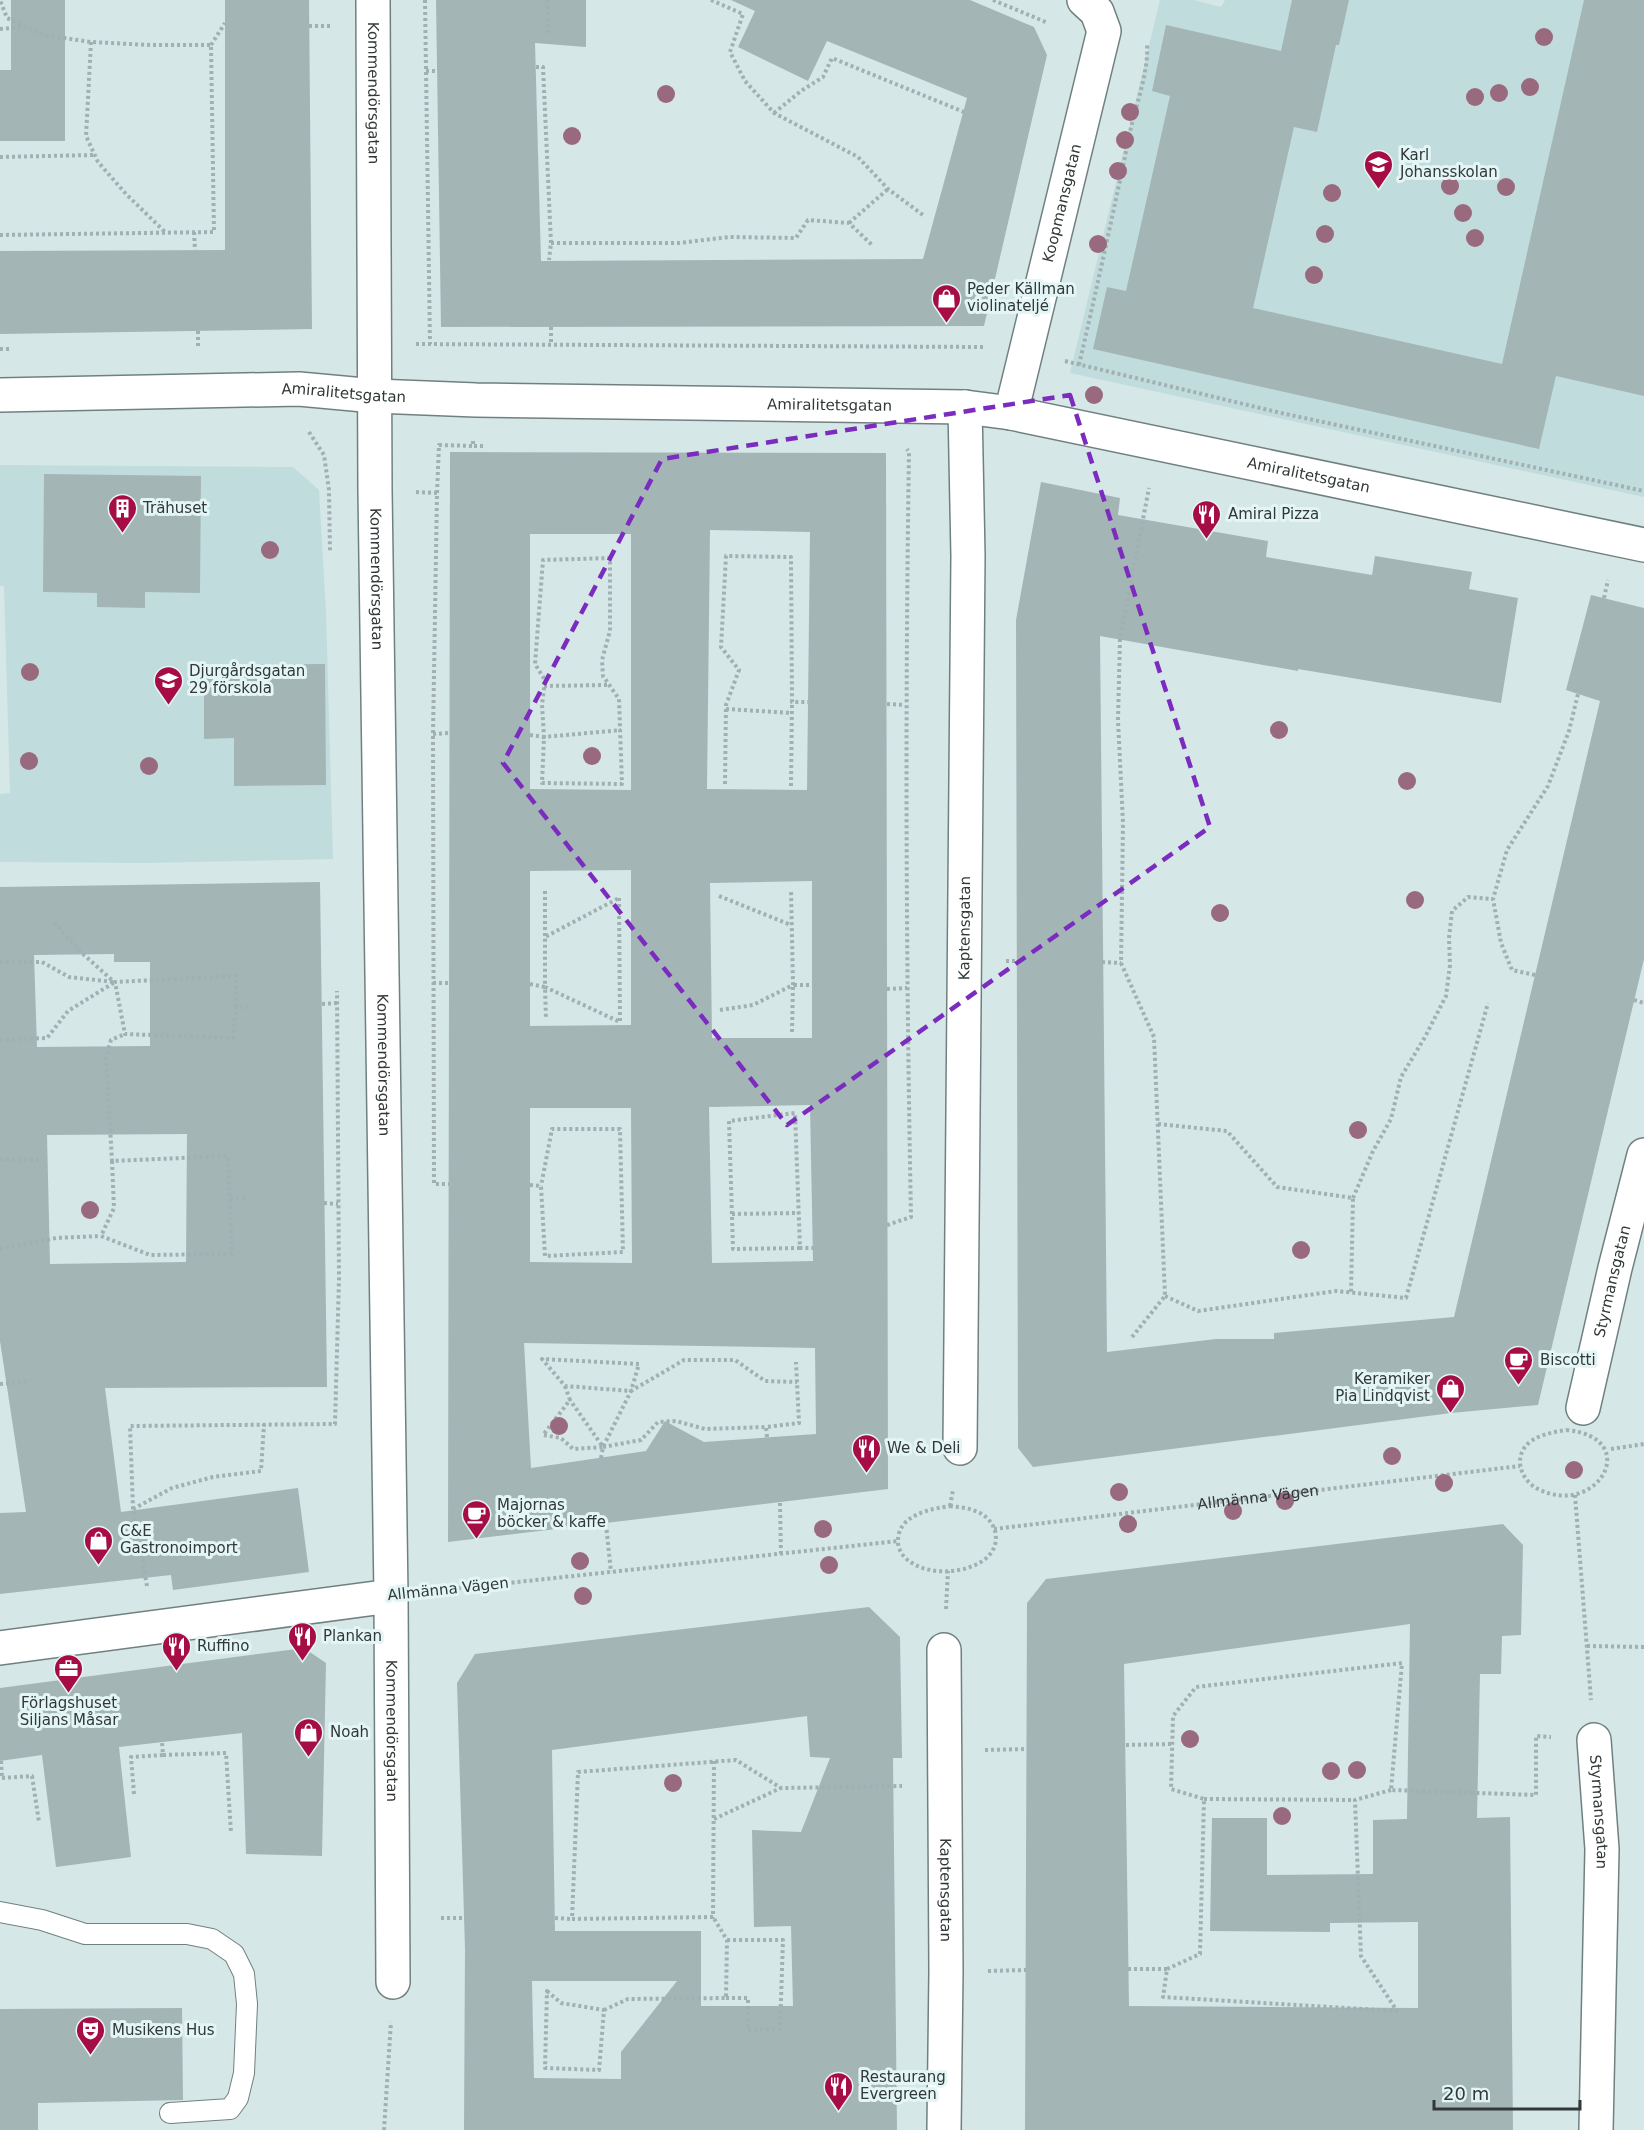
<svg xmlns="http://www.w3.org/2000/svg" width="1644" height="2130" font-family="'DejaVu Sans',sans-serif">
	<style>
		.built { fill: #c1dcdd }
		.building { fill: #a4b5b6; fill-rule: evenodd }
		.lines { fill: none; stroke-linecap: round; stroke-linejoin: round }
		.lane-casing { stroke: #708080; stroke-width: 22 }
		.street-casing { stroke: #708080; stroke-width: 36 }
		.path { stroke: #a2b0b1; stroke-width: 4; stroke-dasharray: 3 3; stroke-linecap: butt }
		.lane { stroke: #fff; stroke-width: 20 }
		.street { stroke: #fff; stroke-width: 33 }
		.tree { fill: #99697e }
		.marked { fill: none; stroke: #7b2cbf; stroke-width: 4.5; stroke-dasharray: 12 8; stroke-linejoin: round }
		.labels { text-anchor: middle; stroke-width: 6; stroke-linejoin: round; paint-order: stroke }
		.street-label { font-size: 15px; fill: #323839; stroke: #e3f5f5 }
		.poi-label { font-size: 15px; fill: #323839; stroke: #e3f5f5; text-anchor: start }
	</style>
	<rect width="100%" height="100%" fill="#d6e7e8"/>
	<g class="built">
		<polygon points="1160,0 1194,0 1221,7 1225,0 1644,0 1644,497 1070,373"/>
		<polygon points="0,465 293,467 319,490 326,612 333,859 146,863 0,862 0,794 10,793 4,586 0,586"/>
	</g>
	<g class="building">
		<polygon points="11,0 65,0 65,141 0,141 0,70 11,70"/>
		<polygon points="225,0 309,0 312,329 0,334 0,251 225,250"/>
		<polygon points="436,0 586,0 586,47 535,43 541,261 923,259 967,98 827,41 808,81 738,47 755,11 731,0 970,0 1034,27 1047,55 984,326 441,327"/>
		<polygon points="1292,0 1349,0 1339,45 1336,45 1317,132 1294,127 1253,308 1502,364 1584,0 1644,0 1644,396 1556,376 1539,449 1093,349 1107,287 1126,291 1170,96 1152,91 1166,25 1281,51"/>
		<path d="M450,452L886,453L888,1489L448,1542ZM710,530L810,532L807,790L707,789ZM530,534H631V790L530,789ZM631,870V1025L530,1026V871ZM812,881V1038H712L710,883ZM810,1105L813,1261L712,1263L709,1107ZM530,1108H631L632,1263L530,1262ZM524,1343L815,1348L816,1434L704,1442L665,1421L646,1451L531,1468Z"/>
		<polygon points="44,474 201,476 200,593 145,592 145,608 97,607 97,593 43,592"/>
		<polygon points="1041,482 1120,498 1118,515 1268,541 1266,557 1372,575 1375,556 1472,572 1469,589 1518,598 1501,703 1298,669 1298,671 1100,636 1107,1352 1216,1339 1274,1339 1274,1333 1454,1317 1600,701 1566,690 1591,595 1644,608 1644,959 1538,1405 1451,1413 1033,1467 1018,1448 1016,620"/>
		<polygon points="325,664 326,785 234,786 234,738 204,739 204,665"/>
		<path d="M320,882L327,1387L105,1388L121,1512L298,1488L309,1572L173,1590L171,1575L0,1594V1513L26,1512L0,1341V887ZM114,954V962H150V1046L37,1047L34,955ZM187,1134L186,1262L50,1264L47,1135Z"/>
		<path d="M1503,1524L1523,1545L1521,1635L1502,1636L1501,1674H1480L1477,1818L1510,1817L1513,2130H1025L1027,1603L1046,1579ZM1410,1624L1407,1819L1373,1820V1874L1267,1875V1818H1212L1210,1931L1330,1932V1923L1418,1922V2008L1129,2006L1124,1664Z"/>
		<path d="M869,1607L900,1637L902,1758H893L897,2130H464L465,1949L457,1683L475,1654ZM807,1716L810,1757L830,1758L801,1832L752,1830L754,1927L791,1926L793,2006H701V1931H555L552,1750ZM532,1981H677L621,2052V2079L534,2078Z"/>
		<polygon points="304,1648 326,1663 322,1856 246,1854 242,1733 119,1747 131,1857 56,1867 42,1755 0,1761 0,1688"/>
		<polygon points="182,2008 183,2100 38,2103 38,2130 0,2130 0,2009"/>
	</g>
	<g class="lines">
		<defs>
			<polyline id="lane" points="0,1912 42,1920 85,1934 187,1934 212,1939 234,1954 244,1974 247,2004 244,2073 238,2098 230,2109 170,2113"/>
			<g id="street">
				<path id="s2" d="M373,0L375,490L391,1596L393,1982"/>
				<path id="s3" d="M0,395L299,389L375,396L476,400L965,407L1011,413L1644,545"/>
				<path id="s4" d="M1011,413L1104,31L1097,12L1084,0"/>
				<path id="s5" d="M1583,1408L1615,1268L1644,1155"/>
				<path id="s6" d="M960,1448L968,556L965,407"/>
				<polyline points="0,1648 391,1596"/>
				<path id="s7" d="M944,1650L946,1971L944,2130"/>
				<path id="s8" d="M1594,1740L1602,1849L1596,2130"/>
			</g>
		</defs>
		<use href="#lane" class="lane-casing"/>
		<use href="#street" class="street-casing"/>
		<g class="path">
			<polyline points="425,0 430,344"/>
			<polyline points="547,0 548,33"/>
			<polyline points="711,0 743,14 730,52 745,81 774,113 858,157 888,189 923,215"/>
			<polyline points="993,0 1048,23"/>
			<polyline points="309,26 330,26"/>
			<polyline points="0,29 26,27"/>
			<polyline points="91,42 86,136 98,162 126,194 165,232"/>
			<polyline points="211,45 225,23"/>
			<polyline points="536,67 543,67 551,243 549,260"/>
			<polyline points="426,71 437,71"/>
			<polyline points="774,113 801,91 823,77 832,58 964,112"/>
			<polyline points="0,157 95,155"/>
			<polyline points="849,223 888,189"/>
			<polyline points="194,232 195,250"/>
			<polyline points="0,235 214,232 211,45 150,45 91,42 44,35 7,18 0,0"/>
			<polyline points="551,243 679,243 729,237 796,238 808,220 849,223 872,245"/>
			<polyline points="551,327 551,345"/>
			<polyline points="198,331 198,348"/>
			<polyline points="416,344 984,347"/>
			<polyline points="0,349 10,349"/>
			<polyline points="1065,361 1281,413 1644,491"/>
			<path d="M1079,365C1097,287 1114,210 1130,132C1136,104 1149,72 1147,43"/>
			<polyline points="309,432 324,455 329,490 330,552"/>
			<polyline points="473,441 473,446 485,446"/>
			<polyline points="416,492 437,493 433,734 434,1184 449,1184"/>
			<polyline points="437,493 439,445 473,446"/>
			<polyline points="1604,598 1608,580"/>
			<polyline points="544,686 609,685"/>
			<polyline points="887,704 905,705"/>
			<polyline points="726,709 792,713"/>
			<polyline points="433,734 450,733"/>
			<polyline points="530,735 544,737 542,783 622,784 619,699 603,676 602,660 610,631 610,558 543,560 535,664 545,680 542,705 544,737 621,730"/>
			<polyline points="725,784 726,705 739,670 721,647 726,556 791,557 792,702 808,702"/>
			<polyline points="791,786 792,702"/>
			<polyline points="545,891 545,937"/>
			<polyline points="719,896 791,925"/>
			<polygon points="619,898 620,1022 545,987 545,937"/>
			<polyline points="54,923 82,953 114,982"/>
			<polyline points="1006,961 1017,961"/>
			<polyline points="0,962 42,962 69,977 114,982"/>
			<polyline points="1102,962 1121,963"/>
			<polyline points="1535,975 1512,970 1501,943 1493,899 1507,850 1548,786 1569,731 1578,694"/>
			<polyline points="433,983 449,983"/>
			<polyline points="530,984 545,987 546,1019"/>
			<polyline points="887,989 907,988"/>
			<polyline points="1634,1000 1644,1003"/>
			<polyline points="322,1004 337,1003"/>
			<polyline points="236,1006 233,1038 125,1034 115,982 236,976 236,1006 248,1007"/>
			<polyline points="720,1010 753,1005 793,985 791,891"/>
			<polyline points="792,1032 793,985 812,985"/>
			<polyline points="0,1040 47,1038 68,1011 115,982"/>
			<polyline points="1158,1124 1227,1131 1277,1187 1353,1198 1351,1293"/>
			<polyline points="0,1159 39,1160"/>
			<polyline points="112,1161 114,1208 101,1236 150,1255 232,1254 228,1156 112,1161 106,1057 111,1040 125,1034"/>
			<polyline points="530,1185 541,1186 545,1256 623,1252 620,1129 552,1129 541,1186"/>
			<polyline points="1353,1198 1373,1151 1391,1119 1401,1077 1425,1037 1446,996 1450,965 1449,938 1452,911 1468,897 1493,899"/>
			<polyline points="230,1199 246,1198"/>
			<polyline points="324,1203 338,1204"/>
			<polyline points="732,1214 799,1213"/>
			<path d="M887,1225L911,1217C906,962 905,707 909,452L907,449"/>
			<polyline points="800,1248 733,1249 729,1121 795,1113 800,1248 813,1248"/>
			<polyline points="0,1249 56,1238 101,1236"/>
			<polyline points="1165,1296 1198,1311 1336,1291 1406,1298 1488,1003"/>
			<polyline points="1132,1337 1165,1296 1154,1037 1121,963 1123,823 1118,720 1120,638 1149,488"/>
			<polyline points="0,1384 31,1381"/>
			<polyline points="565,1386 570,1400 543,1435 561,1438 573,1449 603,1447 570,1400"/>
			<path d="M1566,1430C1644,1437 1598,1519 1538,1489C1520,1480 1512,1455 1531,1441C1542,1434 1554,1432 1566,1430Z"/>
			<polyline points="767,1437 766,1427 799,1423 796,1362"/>
			<polyline points="603,1447 641,1440 658,1422 676,1421 705,1429 766,1427"/>
			<polyline points="1611,1449 1644,1444"/>
			<polyline points="601,1458 603,1447 631,1391 639,1364 542,1359 565,1386 631,1391 684,1360 735,1360 765,1381 797,1382"/>
			<polyline points="1575,1495 1591,1700"/>
			<polyline points="780,1503 781,1554"/>
			<path d="M950,1506C959,1507 969,1508 978,1512C998,1521 1003,1546 984,1560C964,1574 929,1576 909,1561C903,1557 898,1549 898,1542C897,1515 930,1509 950,1506Z"/>
			<polyline points="950,1506 953,1490"/>
			<polyline points="133,1509 172,1488 213,1477 261,1471 264,1424"/>
			<polyline points="606,1524 611,1572"/>
			<path id="s1" d="M994,1529L1520,1466"/>
			<polyline points="147,1586 133,1509 130,1426 335,1424 339,1279 337,991"/>
			<polyline points="434,1591 898,1541"/>
			<polyline points="946,1609 948,1571"/>
			<polyline points="1587,1646 1644,1647"/>
			<polyline points="1126,1745 1172,1744"/>
			<polyline points="985,1750 1027,1749"/>
			<polyline points="163,1755 226,1753 231,1833"/>
			<polyline points="1,1761 2,1778"/>
			<polyline points="714,1761 713,1917 572,1919 578,1772 736,1760 781,1788 902,1786"/>
			<polyline points="2,1778 32,1776 39,1822"/>
			<polyline points="1391,1790 1355,1800 1361,1956 1397,2011 1163,1997 1167,1969 1200,1954 1204,1799 1171,1789 1173,1716 1196,1687 1402,1663 1391,1790 1536,1795 1536,1736 1551,1737"/>
			<polyline points="134,1794 131,1757 163,1755 162,1742"/>
			<polyline points="1204,1799 1355,1800"/>
			<polyline points="714,1819 781,1788"/>
			<polyline points="441,1918 463,1918"/>
			<polyline points="555,1918 572,1919"/>
			<polyline points="1128,1969 1167,1969"/>
			<polyline points="988,1971 1026,1970"/>
			<polygon points="547,1991 561,2003 604,2010 599,2070 545,2068"/>
			<polyline points="726,1998 748,1998 748,2030 780,2029 783,1940 727,1940"/>
			<polyline points="604,2010 628,1999 726,1998 727,1940 713,1917"/>
			<polyline points="384,2130 391,2022"/>
		</g>
		<use href="#lane" class="lane"/>
		<use href="#street" class="street"/>
	</g>
	<g class="tree">
		<circle cx="1544" cy="37" r="9"/>
		<circle cx="1530" cy="87" r="9"/>
		<circle cx="1499" cy="93" r="9"/>
		<circle cx="666" cy="94" r="9"/>
		<circle cx="1475" cy="97" r="9"/>
		<circle cx="1130" cy="112" r="9"/>
		<circle cx="572" cy="136" r="9"/>
		<circle cx="1125" cy="140" r="9"/>
		<circle cx="1118" cy="171" r="9"/>
		<circle cx="1450" cy="186" r="9"/>
		<circle cx="1506" cy="187" r="9"/>
		<circle cx="1332" cy="193" r="9"/>
		<circle cx="1463" cy="213" r="9"/>
		<circle cx="1325" cy="234" r="9"/>
		<circle cx="1475" cy="238" r="9"/>
		<circle cx="1098" cy="244" r="9"/>
		<circle cx="1314" cy="275" r="9"/>
		<circle cx="1094" cy="395" r="9"/>
		<circle cx="270" cy="550" r="9"/>
		<circle cx="30" cy="672" r="9"/>
		<circle cx="1279" cy="730" r="9"/>
		<circle cx="592" cy="756" r="9"/>
		<circle cx="29" cy="761" r="9"/>
		<circle cx="149" cy="766" r="9"/>
		<circle cx="1407" cy="781" r="9"/>
		<circle cx="1415" cy="900" r="9"/>
		<circle cx="1220" cy="913" r="9"/>
		<circle cx="1358" cy="1130" r="9"/>
		<circle cx="90" cy="1210" r="9"/>
		<circle cx="1301" cy="1250" r="9"/>
		<circle cx="559" cy="1426" r="9"/>
		<circle cx="1392" cy="1456" r="9"/>
		<circle cx="1574" cy="1470" r="9"/>
		<circle cx="1444" cy="1483" r="9"/>
		<circle cx="1119" cy="1492" r="9"/>
		<circle cx="1285" cy="1501" r="9"/>
		<circle cx="1233" cy="1511" r="9"/>
		<circle cx="1128" cy="1524" r="9"/>
		<circle cx="823" cy="1529" r="9"/>
		<circle cx="580" cy="1561" r="9"/>
		<circle cx="829" cy="1565" r="9"/>
		<circle cx="583" cy="1596" r="9"/>
		<circle cx="1190" cy="1739" r="9"/>
		<circle cx="1357" cy="1770" r="9"/>
		<circle cx="1331" cy="1771" r="9"/>
		<circle cx="673" cy="1783" r="9"/>
		<circle cx="1282" cy="1816" r="9"/>
	</g>
	<path class="marked" d="M1070,395L1210,827L787,1125L503,763L662,459Z"/>
	<defs>
		<symbol id="school-pin" viewBox="-11 -11 22 30"><path d="M0 17L-7.5 6A9.5 9.5 0 1 1 7.5 6Z" fill="#a50d44" stroke="#e3f5f5"/><path d="M0-5L7-2L0 1L-7-2ZM-4 1L0 2.5L4 1V4Q0 6-4 4Z" fill="#fff"/></symbol>
		<symbol id="shop-pin" viewBox="-11 -11 22 30"><path d="M0 17L-7.5 6A9.5 9.5 0 1 1 7.5 6Z" fill="#a50d44" stroke="#e3f5f5"/><path d="M-5-2.5h2.3a2.7 3.5 0 0 1 5.4 0H5L5.5 6h-11ZM-1.5-2.5h3a1.5 2.3 0 0 0-3 0Z" fill="#fff"/></symbol>
		<symbol id="building-pin" viewBox="-11 -11 22 30"><path d="M0 17L-7.5 6A9.5 9.5 0 1 1 7.5 6Z" fill="#a50d44" stroke="#e3f5f5"/><path d="M-4-6H4V6H1V3H-1V6H-4ZM-2.5-4.3h1.7v1.8h-1.7ZM.8-4.3h1.7v1.8H.8ZM-2.5-1h1.7V.8h-1.7ZM.8-1h1.7V.8H.8Z" fill="#fff"/></symbol>
		<symbol id="restaurant-pin" viewBox="-11 -11 22 30"><path d="M0 17L-7.5 6A9.5 9.5 0 1 1 7.5 6Z" fill="#a50d44" stroke="#e3f5f5"/><path d="M-5-6h1v4h1v-4h1v4h1v-4h1v5L-1.5 .5V6h-2V.5L-5-1ZM5-6V6H3V1.5H1.5Q1.5-4 5-6Z" fill="#fff"/></symbol>
		<symbol id="cafe-pin" viewBox="-11 -11 22 30"><path d="M0 17L-7.5 6A9.5 9.5 0 1 1 7.5 6Z" fill="#a50d44" stroke="#e3f5f5"/><path d="M-5.5-4.5H6V0H3Q3 3.5 0 3.5H-2.5Q-5.5 3.5-5.5 0ZM3-3.2v2h1.7v-2ZM-6 4.5H4V6H-6Z" fill="#fff"/></symbol>
		<symbol id="office-pin" viewBox="-11 -11 22 30"><path d="M0 17L-7.5 6A9.5 9.5 0 1 1 7.5 6Z" fill="#a50d44" stroke="#e3f5f5"/><path d="M-6-3h4V-5.5h4V-3h4V5H-6ZM-1-4.5V-3h2v-1.5ZM-6 0V1H6V0Z" fill="#fff"/></symbol>
		<symbol id="theatre-pin" viewBox="-11 -11 22 30"><path d="M0 17L-7.5 6A9.5 9.5 0 1 1 7.5 6Z" fill="#a50d44" stroke="#e3f5f5"/><path d="M-5-5.5Q0-4 5-5.5V0Q5 5 0 6Q-5 5-5 0ZM-3.3-2.5H-1v1.5H-3.3ZM1-2.5H3.3v1.5H1ZM-2.8 1Q0 5.5 2.8 1Z" fill="#fff"/></symbol>
	</defs>
	<g fill-rule="evenodd">
		<use href="#school-pin" x="1362" y="148" width="33" height="45"/>
		<use href="#shop-pin" x="930" y="282" width="33" height="45"/>
		<use href="#building-pin" x="106" y="492" width="33" height="45"/>
		<use href="#restaurant-pin" x="1190" y="498" width="33" height="45"/>
		<use href="#school-pin" x="152" y="664" width="33" height="45"/>
		<use href="#cafe-pin" x="1502" y="1344" width="33" height="45"/>
		<use href="#shop-pin" x="1434" y="1372" width="33" height="45"/>
		<use href="#restaurant-pin" x="850" y="1432" width="33" height="45"/>
		<use href="#cafe-pin" x="460" y="1498" width="33" height="45"/>
		<use href="#shop-pin" x="82" y="1524" width="33" height="45"/>
		<use href="#restaurant-pin" x="286" y="1620" width="33" height="45"/>
		<use href="#restaurant-pin" x="160" y="1630" width="33" height="45"/>
		<use href="#office-pin" x="52" y="1652" width="33" height="45"/>
		<use href="#shop-pin" x="292" y="1716" width="33" height="45"/>
		<use href="#theatre-pin" x="74" y="2014" width="33" height="45"/>
		<use href="#restaurant-pin" x="822" y="2070" width="33" height="45"/>
	</g>
	<g class="labels">
		<g class="street-label">
			<text dy="5" stroke="none"><textPath href="#s2" startOffset="93">Kommendörsgatan</textPath></text>
			<text dy="5" stroke="none"><textPath href="#s4" startOffset="216">Koopmansgatan</textPath></text>
			<text dy="5" stroke="none"><textPath href="#s3" startOffset="344">Amiralitetsgatan</textPath></text>
			<text dy="5" stroke="none"><textPath href="#s3" startOffset="830">Amiralitetsgatan</textPath></text>
			<text dy="5" stroke="none"><textPath href="#s3" startOffset="1316">Amiralitetsgatan</textPath></text>
			<text dy="5" stroke="none"><textPath href="#s2" startOffset="579">Kommendörsgatan</textPath></text>
			<text dy="5" stroke="none"><textPath href="#s6" startOffset="520">Kaptensgatan</textPath></text>
			<text dy="5" stroke="none"><textPath href="#s2" startOffset="1065">Kommendörsgatan</textPath></text>
			<text dy="5" stroke="none"><textPath href="#s5" startOffset="130">Styrmansgatan</textPath></text>
			<text dy="5" stroke="none"><textPath href="#s1" startOffset="266">Allmänna Vägen</textPath></text>
			<text transform="translate(448 1589) rotate(-6)" y="5">Allmänna Vägen</text>
			<text dy="5" stroke="none"><textPath href="#s2" startOffset="1731">Kommendörsgatan</textPath></text>
			<text dy="5" stroke="none"><textPath href="#s8" startOffset="72">Styrmansgatan</textPath></text>
			<text dy="5" stroke="none"><textPath href="#s7" startOffset="240">Kaptensgatan</textPath></text>
		</g>
		<g class="poi-label">
			<text x="1400" y="160">Karl<tspan x="1400" dy="17">Johansskolan</tspan></text>
			<text x="967" y="294">Peder Källman<tspan x="967" dy="17">violinateljé</tspan></text>
			<text x="143" y="513">Trähuset</text>
			<text x="1228" y="519">Amiral Pizza</text>
			<text x="189" y="676">Djurgårdsgatan<tspan x="189" dy="17">29 förskola</tspan></text>
			<text x="1540" y="1365">Biscotti</text>
			<text x="1430" y="1384" text-anchor="end">Keramiker<tspan x="1430" dy="17">Pia Lindqvist</tspan></text>
			<text x="887" y="1453">We &amp; Deli</text>
			<text x="497" y="1510">Majornas<tspan x="497" dy="17">böcker &amp; kaffe</tspan></text>
			<text x="120" y="1536">C&amp;E<tspan x="120" dy="17">Gastronoimport</tspan></text>
			<text x="323" y="1641">Plankan</text>
			<text x="197" y="1651">Ruffino</text>
			<text x="69" y="1708" text-anchor="middle">Förlagshuset<tspan x="69" dy="17">Siljans Måsar</tspan></text>
			<text x="330" y="1737">Noah</text>
			<text x="112" y="2035">Musikens Hus</text>
			<text x="860" y="2082">Restaurang<tspan x="860" dy="17">Evergreen</tspan></text>
		</g>
	</g>
	<path d="M1434 2100v9h146v-9" fill="none" stroke="#323839" stroke-width="3"/>
	<text x="1443" y="2100" font-size="18" fill="#323839" stroke="#e3f5f5" stroke-width="4.5" paint-order="stroke">20 m</text>
</svg>
